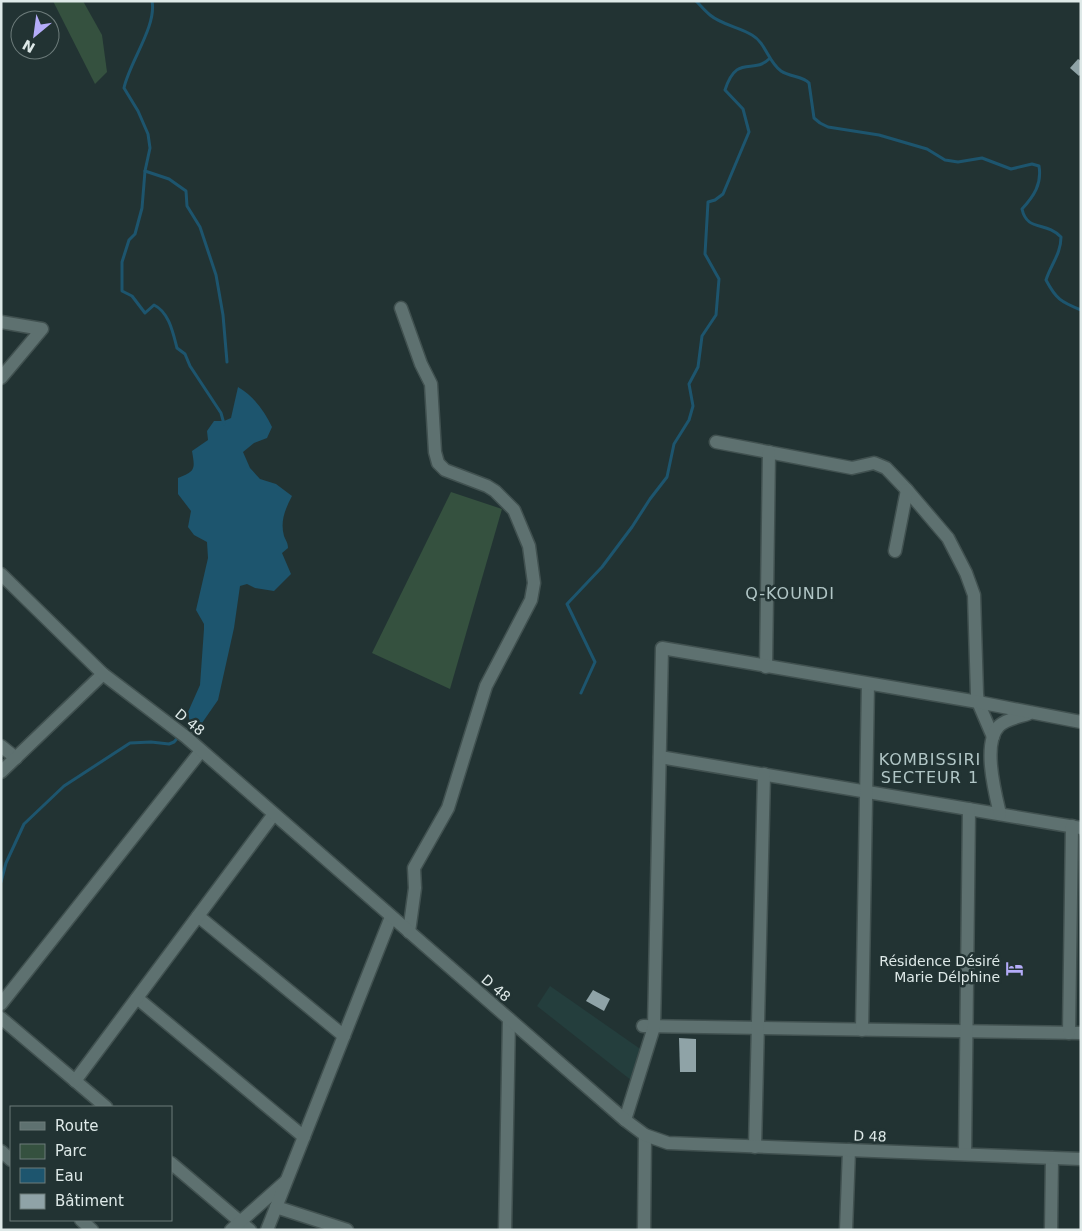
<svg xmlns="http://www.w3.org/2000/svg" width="1082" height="1231" font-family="'DejaVu Sans',sans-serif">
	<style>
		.built { fill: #243e3d }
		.green { fill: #35513f }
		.water { fill: #1d556e }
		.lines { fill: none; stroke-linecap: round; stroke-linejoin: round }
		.stream { stroke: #1d556e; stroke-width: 3 }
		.building { fill: #8fa3a7 }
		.street-casing { stroke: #415150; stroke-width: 15 }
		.secondary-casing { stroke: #415150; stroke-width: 15 }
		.street { stroke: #5e7170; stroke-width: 12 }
		.secondary { stroke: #5e7170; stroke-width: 12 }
		.labels { text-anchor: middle; stroke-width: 5; stroke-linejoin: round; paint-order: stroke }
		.street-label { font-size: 14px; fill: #dee9e8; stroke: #233 }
		.poi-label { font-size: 14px; fill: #dee9e8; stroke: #233; text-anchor: end }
		.quarter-label { font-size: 16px; letter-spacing: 1px; fill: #b1c6c6; stroke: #233 }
	</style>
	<rect width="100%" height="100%" fill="#233"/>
	<polygon class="built" points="550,986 646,1053 636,1084 537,1006"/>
	<g class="green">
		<polygon points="53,1 83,1 102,35 107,72 95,84"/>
		<polygon points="451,492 502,509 450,689 372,653"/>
	</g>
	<path class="water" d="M238,387C254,396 265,412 272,427L267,438L254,443L243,452L250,468L260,479L276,484L292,496C285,509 280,522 284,536C286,541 288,543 288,548L282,553L291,574L274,591L255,588L247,584L240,586L234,628L218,700L202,723L190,724L188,712L200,685L204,629V624L196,610L208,558L207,542L194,535L188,527L191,511L178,494V478C196,471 195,469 192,451L208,440L207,431L214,421H224L231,418Z"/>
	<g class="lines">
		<g class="stream">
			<path d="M152,1C157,26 129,63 124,88L138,111L148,134L150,148L145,171L142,208L135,234L129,240L122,262V291L132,296L145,313L154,305C169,312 173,333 177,348L185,354L190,366L221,413L224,424"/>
			<path d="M696,1C701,6 705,11 710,15C722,25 739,27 752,35C766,43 768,62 781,71C790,77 803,76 809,83L814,118L820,123L828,127L879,135L927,149L945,160L958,162L982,158L1011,169L1032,164L1039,166C1042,184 1034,196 1022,209C1027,232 1046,221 1061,237C1061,254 1051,264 1046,280C1056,299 1061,302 1081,310"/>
			<polyline points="145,171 169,179 186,191 187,206 200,227 216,275 223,315 227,362"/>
			<path d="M581,693L595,662L567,604L602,567L632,527L650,499L667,477L674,444L689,420L693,406L689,384L698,367L702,336L716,315L719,279L705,254L708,202L715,200L723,194L749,132L743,109L725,90C737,53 753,75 769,59"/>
			<polyline points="1,882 6,863 24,824 64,786 130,743 151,742 169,744 174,742 180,735"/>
		</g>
	</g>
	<g class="building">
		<polygon points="1078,59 1081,61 1081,74 1079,76 1070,68"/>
		<polygon points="593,990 610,999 604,1011 586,1001"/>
		<polygon points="679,1038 696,1039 696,1072 680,1072"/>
	</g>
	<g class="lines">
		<defs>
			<g id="street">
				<polyline points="401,308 421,364 431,384 435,452 438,463 445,470 487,486 495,491 514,510 529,546 534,583 531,600 486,686 448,808 414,868 415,888 409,932"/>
				<polyline points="1,322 42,329 1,378"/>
				<polyline points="716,442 852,468 874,463 886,468 907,490 948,538 966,573 974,595 977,694 978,702 993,737"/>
				<polyline points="895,551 907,490"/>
				<polyline points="766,667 769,452"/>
				<polyline points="1,746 16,758"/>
				<polyline points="660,757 1081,828"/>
				<polyline points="1,772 103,674"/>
				<path d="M1000,814C995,793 982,743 999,726C1006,719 1019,717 1028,714"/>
				<polyline points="198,916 344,1036"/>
				<polyline points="137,998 304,1137"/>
				<polyline points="1,1004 201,751"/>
				<polyline points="1,1018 106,1107"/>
				<polyline points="643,1026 1081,1033"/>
				<polyline points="862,1030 868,684"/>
				<polyline points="1069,1033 1072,826"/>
				<polyline points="75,1081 274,814"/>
				<polyline points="625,1120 654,1027 662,648 978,702 1081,722"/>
				<polyline points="755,1147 764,774"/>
				<polyline points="1,1151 11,1160"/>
				<polyline points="965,1154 969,809"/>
				<polyline points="171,1163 250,1230"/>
				<polyline points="276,1207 347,1230"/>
				<polyline points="81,1220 92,1230"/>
				<polyline points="231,1230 285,1182"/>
				<polyline points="267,1230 391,917"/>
				<polyline points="505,1230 509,1019"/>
				<polyline points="644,1230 645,1135"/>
				<polyline points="846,1230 849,1150"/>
				<polyline points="1051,1230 1052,1158"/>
			</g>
			<polyline id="secondary" points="1,574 103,674 186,737 625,1120 645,1135 668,1143 1081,1159"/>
		</defs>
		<use href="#street" class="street-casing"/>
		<use href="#secondary" class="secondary-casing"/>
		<use href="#street" class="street"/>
		<use href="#secondary" class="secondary"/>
	</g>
	<defs>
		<symbol id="hotel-bare" viewBox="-9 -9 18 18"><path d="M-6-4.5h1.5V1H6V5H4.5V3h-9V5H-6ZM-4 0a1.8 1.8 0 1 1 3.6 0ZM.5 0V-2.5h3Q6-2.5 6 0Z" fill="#b4acf9" stroke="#233" stroke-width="2.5" paint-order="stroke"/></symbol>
	</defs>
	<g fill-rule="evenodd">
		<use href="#hotel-bare" x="1002" y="956" width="25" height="25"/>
	</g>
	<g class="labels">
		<g class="street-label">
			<text transform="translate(190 722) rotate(39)" y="5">D 48</text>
			<text transform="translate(496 988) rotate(41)" y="5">D 48</text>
			<text transform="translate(870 1136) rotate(2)" y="5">D 48</text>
		</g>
		<g class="poi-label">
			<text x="1000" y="966">Résidence Désiré<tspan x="1000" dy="16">Marie Délphine</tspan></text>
		</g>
		<g class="quarter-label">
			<text x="790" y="599">Q-KOUNDI</text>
			<text x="930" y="765">KOMBISSIRI<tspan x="930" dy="18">SECTEUR 1</tspan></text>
		</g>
	</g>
	<rect width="1082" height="1231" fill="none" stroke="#dee9e8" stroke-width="5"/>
	<rect x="10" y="1106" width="162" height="115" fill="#223333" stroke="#6d7c7b"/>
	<rect x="20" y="1122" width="25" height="8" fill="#5e7170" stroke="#6d7c7b"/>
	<text x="55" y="1131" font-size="15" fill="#dee9e8">Route</text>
	<rect x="20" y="1144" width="25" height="15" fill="#35513f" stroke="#6d7c7b"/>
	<text x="55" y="1156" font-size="15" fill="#dee9e8">Parc</text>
	<rect x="20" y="1168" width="25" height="15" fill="#1d556e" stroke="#6d7c7b"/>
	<text x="55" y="1181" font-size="15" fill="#dee9e8">Eau</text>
	<rect x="20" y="1194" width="25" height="15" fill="#8fa3a7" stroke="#6d7c7b"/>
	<text x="55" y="1206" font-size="15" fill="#dee9e8">Bâtiment</text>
	<g transform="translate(35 35) rotate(209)"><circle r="24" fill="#223333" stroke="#6d7c7b"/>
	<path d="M0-4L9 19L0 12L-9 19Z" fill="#b4acf9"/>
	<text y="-8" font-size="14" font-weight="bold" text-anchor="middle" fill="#dee9e8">N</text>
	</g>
</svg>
